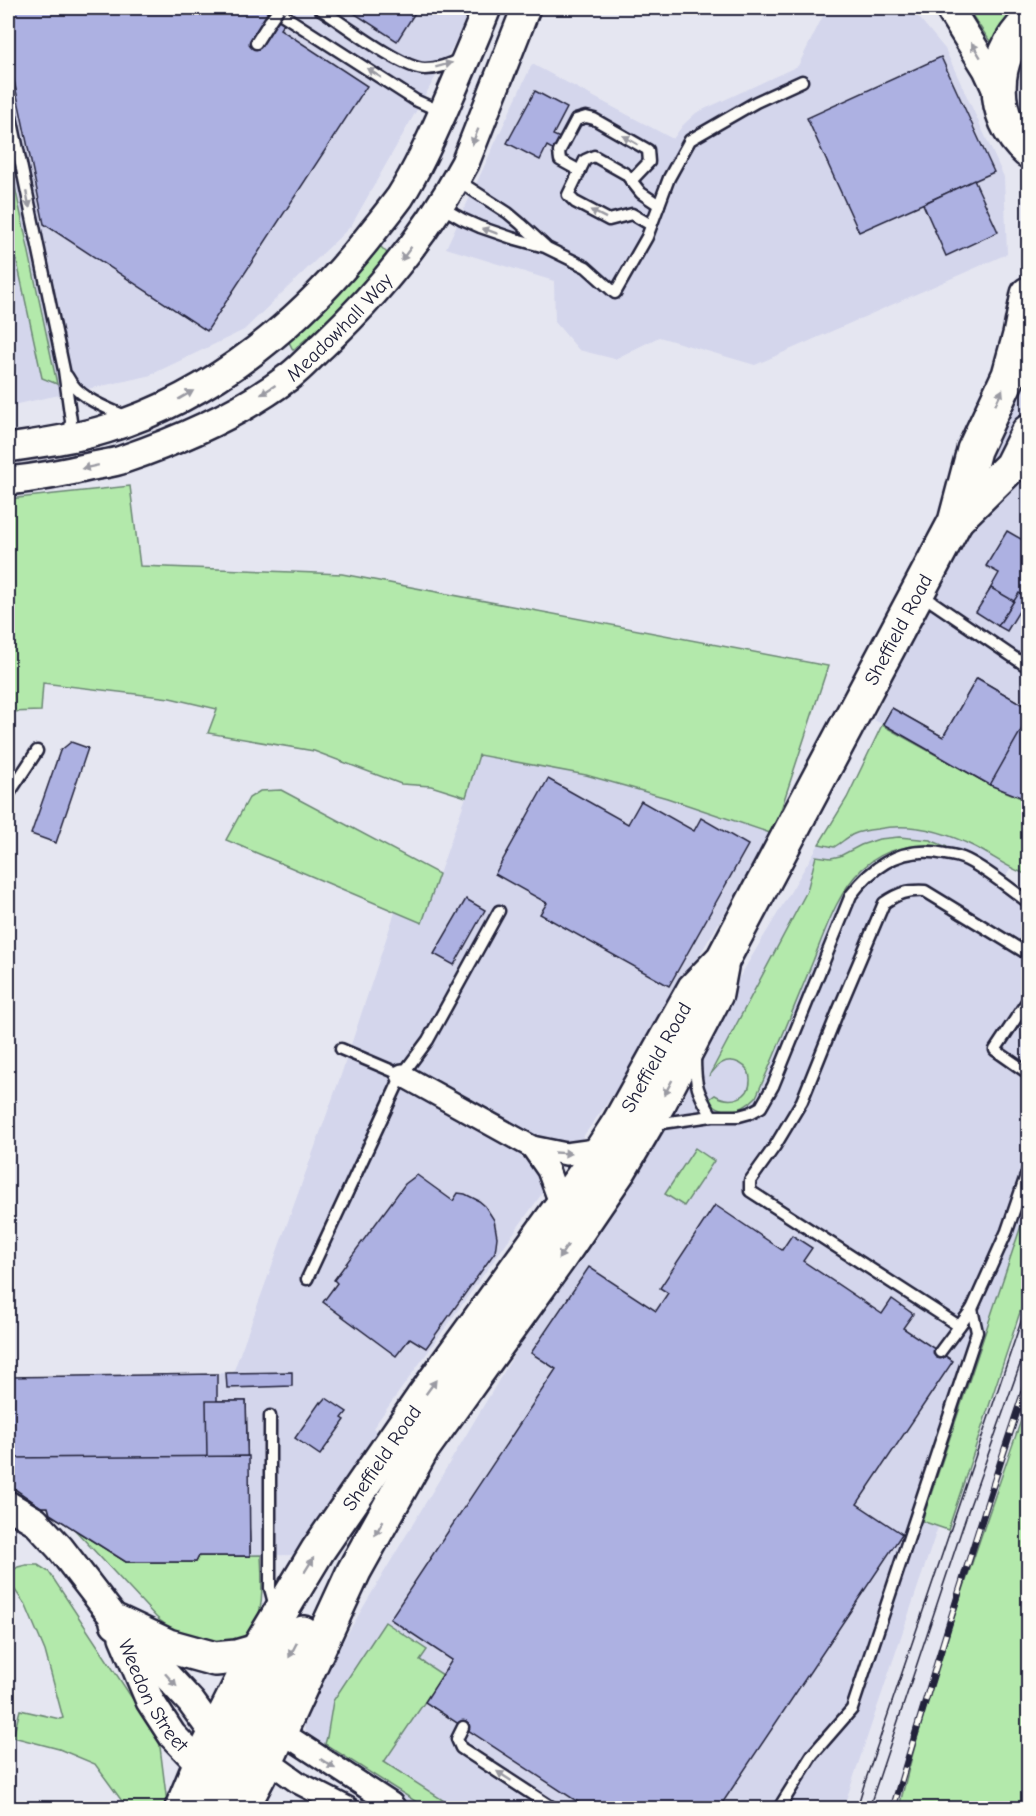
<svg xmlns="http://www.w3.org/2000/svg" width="1036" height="1816" font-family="'Comic Neue',sans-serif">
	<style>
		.built { fill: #d4d6ec }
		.green { fill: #b3e9ab; stroke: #6a8673; stroke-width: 1.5 }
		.building { fill: #adb1e2; stroke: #22223b; stroke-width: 1.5 }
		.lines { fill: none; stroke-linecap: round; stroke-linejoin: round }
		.service-casing { stroke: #22223b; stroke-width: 15 }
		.minor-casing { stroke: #22223b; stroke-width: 26 }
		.tertiary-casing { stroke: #22223b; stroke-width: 32 }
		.primary-casing { stroke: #22223b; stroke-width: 38 }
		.service { stroke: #fdfcf7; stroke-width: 10 }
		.minor { stroke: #fdfcf7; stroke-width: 21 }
		.tertiary { stroke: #fdfcf7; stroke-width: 27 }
		.primary { stroke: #fdfcf7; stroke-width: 33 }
		.tram { stroke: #22223b; stroke-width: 1.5 }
		.rail-casing { stroke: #22223b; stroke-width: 7 }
		.rail { stroke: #fdfcf7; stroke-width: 4.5; stroke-dasharray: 14; stroke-linecap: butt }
		.service-bridge-casing { stroke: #22223b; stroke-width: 15; stroke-linecap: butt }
		.service-bridge { stroke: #fdfcf7; stroke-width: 10 }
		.oneway { fill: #9a9aa2 }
		.labels { text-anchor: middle; stroke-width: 4.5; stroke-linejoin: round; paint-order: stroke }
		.street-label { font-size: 20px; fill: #22223b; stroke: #fdfcf7 }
	</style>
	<rect width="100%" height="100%" fill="#e5e6f1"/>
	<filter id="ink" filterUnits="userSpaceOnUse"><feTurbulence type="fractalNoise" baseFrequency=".0167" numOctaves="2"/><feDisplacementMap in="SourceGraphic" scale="12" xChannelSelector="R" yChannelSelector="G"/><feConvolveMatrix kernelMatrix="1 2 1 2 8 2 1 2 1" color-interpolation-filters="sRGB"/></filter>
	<g filter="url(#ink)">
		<g class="built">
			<polygon points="8,8 469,8 457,39 351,226 244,330 148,376 8,406"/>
			<polygon points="827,8 911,8 945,49 1004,177 1007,254 755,365 659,337 615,359 579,350 555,322 554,281 446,248 532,64 673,139 683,125 696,113 798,66"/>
			<polygon points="1028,347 1028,793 874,720"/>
			<polygon points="479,755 586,775 667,798 773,834 621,1084 373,1428 379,1433 297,1555 200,1556 196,1562 126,1562 48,1507 41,1507 20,1492 8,1489 8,1377 233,1373 341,1075 395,912 422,923 466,797"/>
			<polygon points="891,826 905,826 941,832 976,847 1011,868 1005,878 1028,894 1028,1205 922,1521 938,1527 847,1797 841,1808 412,1808 321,1753 307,1737 303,1723 303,1708 819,844 834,847 854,834"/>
		</g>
		<g class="green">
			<polygon points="967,8 1028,8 996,50"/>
			<polygon points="8,154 57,384 42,378 8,220"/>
			<polygon points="379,245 387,253 364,284 334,315 293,350 288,340"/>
			<polygon points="130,486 140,566 342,574 828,666 773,834 667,798 586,775 479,755 466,797 431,786 401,784 314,751 208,733 217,709 170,698 43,683 41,711 8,712 8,499"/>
			<path d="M882,725L990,785L1028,801V875C1009,869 993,856 975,847C944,831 911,822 877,829C869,830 861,831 854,834C847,837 841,843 834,847L819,844L847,798Z"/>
			<polygon points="281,790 439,874 422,923 226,840 249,798 260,791"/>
			<path d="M899,837L930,840L947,847C917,842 885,847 862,869C838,891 825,931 813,961C794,1007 776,1053 756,1097C742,1112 723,1116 708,1100L715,1095C730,1104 751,1099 750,1079C750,1065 733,1057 722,1063C716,1066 712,1073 709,1076L807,891L816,856L831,858L840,856L861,845L879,839Z"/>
			<polygon points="695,1148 714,1161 684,1206 665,1194"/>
			<polygon points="1028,1205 1028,1288 948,1530 922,1521"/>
			<path d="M1028,1400V1808H899C932,1670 982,1535 1028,1400Z"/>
			<path d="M75,1530L126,1562H195L199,1556L261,1555C262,1584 269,1637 229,1641C218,1642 211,1643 201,1640C184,1634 170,1630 156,1617Z"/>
			<polygon points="26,1565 38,1565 49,1572 159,1739 167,1803 165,1808 127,1808 95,1764 59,1749 13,1737 20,1710 60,1719 63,1718 45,1651 26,1606 8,1580 8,1574 18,1567"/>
			<polygon points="385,1622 427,1650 420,1660 443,1675 384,1762 455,1808 426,1808 325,1744 327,1737 333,1701"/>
		</g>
		<g class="building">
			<polygon points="8,8 294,8 280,29 367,86 207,331 44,224 8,52"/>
			<polygon points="346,8 418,8 397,41"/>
			<polygon points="941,57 994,172 859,232 807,118"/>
			<polygon points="535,91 567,108 553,135 560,138 554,150 547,146 540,160 507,143"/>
			<polygon points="974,180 998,232 946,256 923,204"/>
			<polygon points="1007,531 1028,543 1028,596 1021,609 989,591 999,573 986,566"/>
			<polygon points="991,588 1014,601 998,626 976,612"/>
			<polygon points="1019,593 1027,598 1007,631 998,626"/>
			<polygon points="977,678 1028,708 1028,718 1023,728 1028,731 1028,800 990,785 883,724 892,708 943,737"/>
			<polygon points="977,678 1028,708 1028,718 990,785 883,724 892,708 943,737"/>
			<polygon points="71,742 88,748 56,843 31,834 60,751"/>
			<polygon points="548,779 628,824 641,801 694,831 701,818 748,845 669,986 540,914 547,903 495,874"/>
			<polygon points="466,899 485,910 454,965 434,954"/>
			<polygon points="417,1175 453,1201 458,1193 465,1194 479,1201 485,1206 494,1220 497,1237 496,1245 495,1252 426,1348 410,1338 396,1356 323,1302 337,1283 334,1280 405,1184"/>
			<polygon points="715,1205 782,1250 792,1235 812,1248 803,1261 882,1314 892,1299 913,1314 903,1328 953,1361 857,1504 902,1534 719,1808 587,1808 425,1702 452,1660 390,1619 556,1369 531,1353 589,1267 656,1311 668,1293 660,1288"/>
			<polygon points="292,1372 292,1386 227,1388 226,1373"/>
			<polygon points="217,1374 217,1401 246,1401 250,1556 199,1556 196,1562 126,1562 50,1514 48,1507 41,1507 8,1484 8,1377"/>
			<polygon points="326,1398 347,1412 342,1418 345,1420 320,1455 295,1438 320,1402 321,1404"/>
			<polygon points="206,1401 246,1401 250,1556 226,1556 225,1457 207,1457"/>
			<polygon points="249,1456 250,1556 199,1556 196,1562 126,1562 50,1514 48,1507 41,1507 8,1484 8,1458"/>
		</g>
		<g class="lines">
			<defs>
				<g id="service">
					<polyline points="272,8 415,100 442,112"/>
					<path d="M319,8C341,22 402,69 425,69C438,69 451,64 461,58"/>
					<polyline points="256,43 270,21"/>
					<polyline points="8,102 64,370 71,421 69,437"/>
					<polyline points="580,171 560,160 559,152 576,120 586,117 594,119 648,150 649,162 631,181"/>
					<polyline points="457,180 508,213 521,224 545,246"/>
					<polyline points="441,207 462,219 480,227 512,238 545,247 586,267 615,293 647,237 669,178 690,140 756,102 802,81"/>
					<polyline points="651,225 632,214 609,220 575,202 568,195 585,160 594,156 626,174 641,193 659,205"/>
					<path d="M67,376C78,398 105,407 127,417"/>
					<polyline points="922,595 1028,667"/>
					<polyline points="8,795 37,751"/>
					<polyline points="1028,1000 995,1050 1028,1073"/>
					<polyline points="341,1049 402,1075"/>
					<path d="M695,1057C695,1085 697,1092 712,1116"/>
					<path d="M655,1124L712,1116H739L750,1113L761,1107L773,1086L851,895C874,864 905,845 945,854C953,855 961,857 967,860C989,871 1009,888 1028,902"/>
					<polyline points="307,1279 402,1075 428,1040 499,911"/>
					<path d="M959,1326L750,1191V1181L775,1146L802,1101L839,1009L884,903C899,893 907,890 925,891L1028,954"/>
					<polyline points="940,1352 972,1309 1007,1231 1028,1170"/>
					<polyline points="270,1416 270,1588 275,1607"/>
					<polyline points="463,1727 457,1739 461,1748 553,1808"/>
					<polyline points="779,1808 812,1755 852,1709 977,1332 972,1309"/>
				</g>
				<g id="minor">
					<polyline points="402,1075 532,1147"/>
					<polyline points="562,1208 548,1170 532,1147 566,1154 602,1149"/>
					<polyline points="280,1731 392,1804 395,1808"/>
					<polyline points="267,1760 299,1783 348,1808"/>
				</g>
				<g id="tertiary">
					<polyline points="949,8 987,69 999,95"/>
					<path d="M8,448C40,443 74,439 106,429C215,396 307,318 375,229C383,219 392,208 400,197C417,170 430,141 443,112C458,77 473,43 487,8"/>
					<path id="s1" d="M8,481C36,478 64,473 93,466C103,464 114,463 124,459C179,440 243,412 290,376C302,367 312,355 323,345C379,292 429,231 465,163L526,8"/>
					<polyline points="8,1505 35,1521 60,1548 117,1622 191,1702 215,1735"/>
					<path id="s2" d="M123,1637L150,1701L172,1735L200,1764"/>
				</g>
				<g id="primary">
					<path d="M1028,22C990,57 989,117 1028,151"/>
					<polyline points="956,520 1011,466 1028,432"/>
					<polyline points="117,1622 168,1646 215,1659 236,1657 257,1651"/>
					<polyline points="212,1757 234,1738 263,1706 303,1633"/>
					<path id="s3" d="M182,1808L200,1764L257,1651L318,1550L422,1399L595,1160L619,1123L694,989L723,959L955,522L974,450L1009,375L1020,335L1028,294"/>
					<path d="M207,1808C220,1784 233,1757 256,1742"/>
					<polyline points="242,1808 267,1760 354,1571 422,1449 560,1257 620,1169 660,1101 716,994 721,967"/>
				</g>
			</defs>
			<use href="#service" class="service-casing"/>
			<use href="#minor" class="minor-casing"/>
			<use href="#tertiary" class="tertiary-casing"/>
			<use href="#primary" class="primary-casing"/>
			<use href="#service" class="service"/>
			<use href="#minor" class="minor"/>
			<use href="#tertiary" class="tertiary"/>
			<use href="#primary" class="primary"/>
			<g class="tram">
				<polyline points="857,1808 864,1785 1028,1301"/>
				<polyline points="869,1808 967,1514 1028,1342"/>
			</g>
			<defs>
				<path id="rail" d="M893,1808C936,1665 980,1521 1028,1379"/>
			</defs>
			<use href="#rail" class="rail-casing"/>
			<use href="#rail" class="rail"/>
			<defs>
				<polyline id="service-bridge" points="270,21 279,8"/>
			</defs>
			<use href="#service-bridge" class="service-bridge-casing"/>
			<use href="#service-bridge" class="service-bridge"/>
		</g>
		<defs><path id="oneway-solid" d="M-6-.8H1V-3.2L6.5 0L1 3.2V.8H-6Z" transform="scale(1.5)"/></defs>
		<g class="oneway">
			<use href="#oneway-solid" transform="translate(976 50) rotate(-121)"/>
			<use href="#oneway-solid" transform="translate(444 65) rotate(-15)"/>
			<use href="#oneway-solid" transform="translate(374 73) rotate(-148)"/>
			<use href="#oneway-solid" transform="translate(475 137) rotate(112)"/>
			<use href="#oneway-solid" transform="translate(630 140) rotate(-150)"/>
			<use href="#oneway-solid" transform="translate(28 200) rotate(78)"/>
			<use href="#oneway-solid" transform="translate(598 214) rotate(-153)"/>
			<use href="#oneway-solid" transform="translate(490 231) rotate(-160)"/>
			<use href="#oneway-solid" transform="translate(406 254) rotate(127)"/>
			<use href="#oneway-solid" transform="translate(268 390) rotate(147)"/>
			<use href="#oneway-solid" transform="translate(186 395) rotate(-30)"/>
			<use href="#oneway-solid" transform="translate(999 397) rotate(-65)"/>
			<use href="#oneway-solid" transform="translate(90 467) rotate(168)"/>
			<use href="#oneway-solid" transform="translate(668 1088) rotate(118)"/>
			<use href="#oneway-solid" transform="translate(563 1153) rotate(3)"/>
			<use href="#oneway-solid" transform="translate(563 1252) rotate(124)"/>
			<use href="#oneway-solid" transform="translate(431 1387) rotate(-54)"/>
			<use href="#oneway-solid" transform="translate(379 1528) rotate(119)"/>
			<use href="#oneway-solid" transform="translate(309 1565) rotate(-58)"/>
			<use href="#oneway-solid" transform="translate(293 1650) rotate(118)"/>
			<use href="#oneway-solid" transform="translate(171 1680) rotate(48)"/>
			<use href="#oneway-solid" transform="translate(328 1764) rotate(33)"/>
			<use href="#oneway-solid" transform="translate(504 1776) rotate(-147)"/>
		</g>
	</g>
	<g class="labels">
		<g class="street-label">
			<text dy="7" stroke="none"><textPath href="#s1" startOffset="374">Meadowhall Way</textPath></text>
			<text dy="7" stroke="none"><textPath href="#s3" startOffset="1383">Sheffield Road</textPath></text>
			<text dy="7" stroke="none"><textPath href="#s3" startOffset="890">Sheffield Road</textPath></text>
			<text dy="7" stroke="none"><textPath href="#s3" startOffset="404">Sheffield Road</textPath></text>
			<text dy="7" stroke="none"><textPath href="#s2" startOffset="66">Weedon Street</textPath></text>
		</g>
	</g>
	<rect width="1036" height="1816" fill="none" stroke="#fdfcf7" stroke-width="30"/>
	<rect x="15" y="15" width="1006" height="1786" fill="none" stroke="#22223b" stroke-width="2" filter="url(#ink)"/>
</svg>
